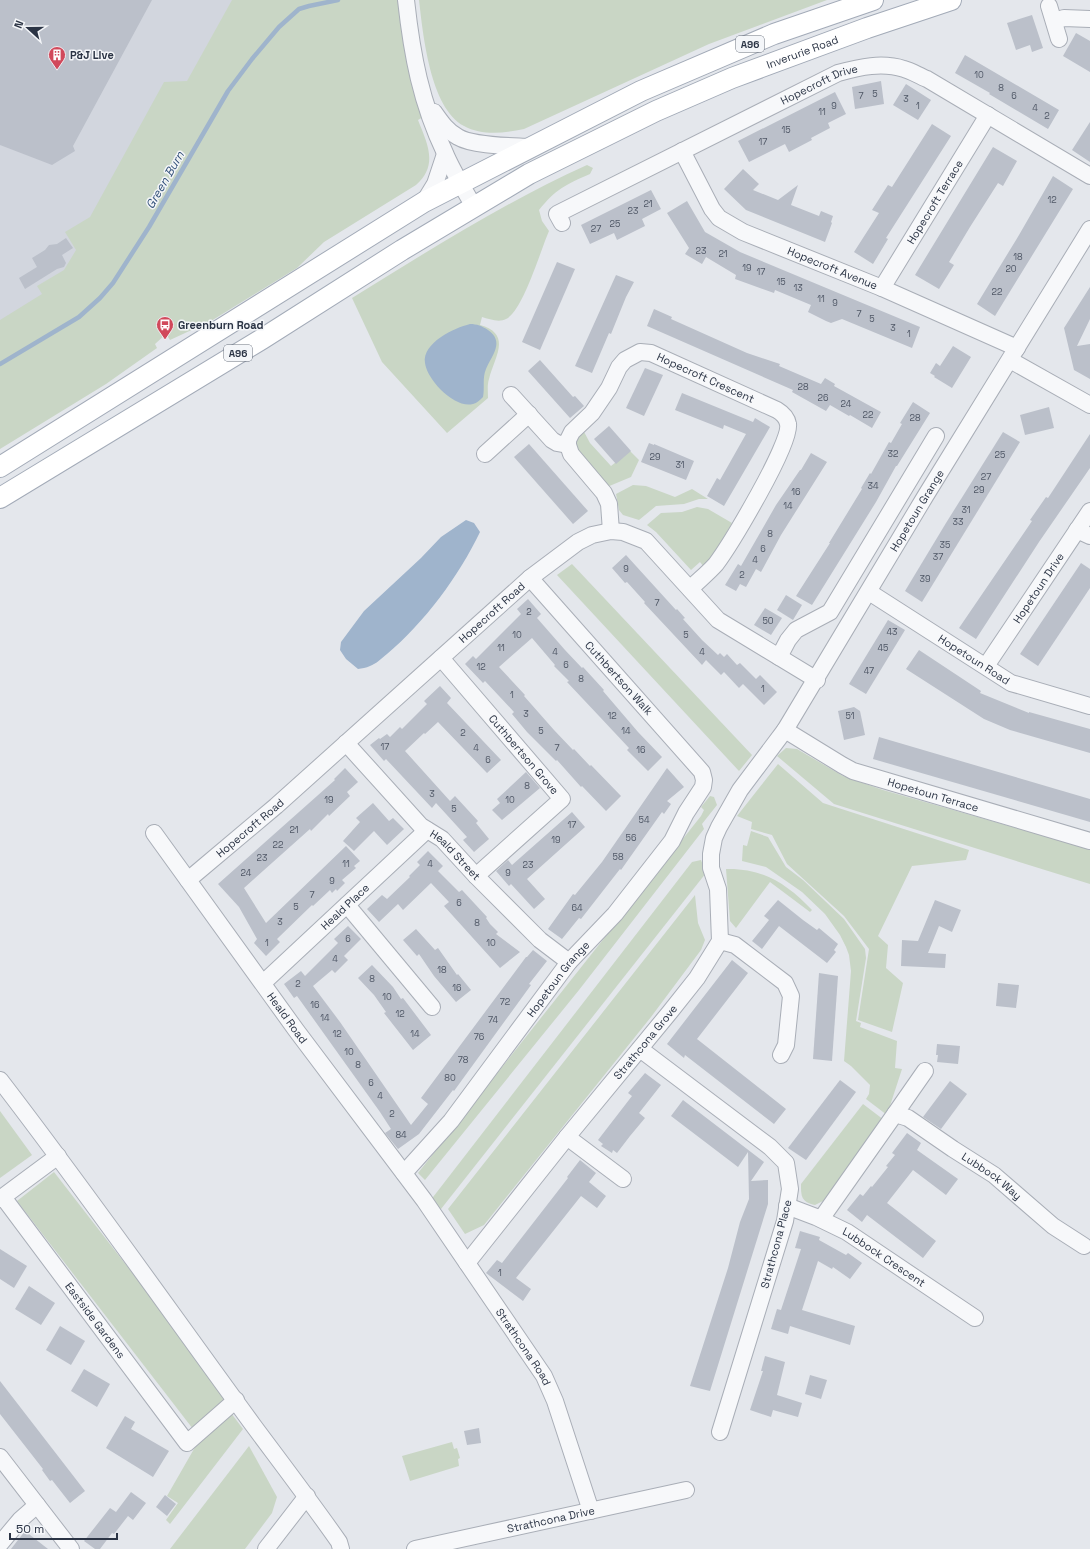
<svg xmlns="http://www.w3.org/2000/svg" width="1090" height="1549" font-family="'Space Grotesk',sans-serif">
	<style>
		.built { fill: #d2d6de }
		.green { fill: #c9d6c5 }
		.water { fill: #9fb4cc }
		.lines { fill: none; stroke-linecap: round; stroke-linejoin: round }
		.stream { stroke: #9fb4cc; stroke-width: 4.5 }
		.building { fill: #bbc0ca }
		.minor-casing { stroke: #a9aeb7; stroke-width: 18 }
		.major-casing { stroke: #a3abb8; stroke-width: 22 }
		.minor { stroke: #f7f8fa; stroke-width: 16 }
		.major { stroke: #fff; stroke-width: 20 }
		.labels { text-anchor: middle; stroke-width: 3; stroke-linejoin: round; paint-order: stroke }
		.number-label { font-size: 9px; fill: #4f5766 }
		.shield { fill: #f4f6f9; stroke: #676e7b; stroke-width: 1 }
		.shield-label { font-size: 10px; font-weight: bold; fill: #2b3445 }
		.street-label { font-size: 11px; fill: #2b3445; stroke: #f4f6f9 }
		.poi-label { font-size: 11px; font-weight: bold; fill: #2b3445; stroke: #f4f6f9; text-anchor: start }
		.water-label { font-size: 12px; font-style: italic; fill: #34527a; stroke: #f4f6f9 }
	</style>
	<rect width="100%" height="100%" fill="#e4e7ec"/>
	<polygon class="built" points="0,0 245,0 53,297 0,329"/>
	<g class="green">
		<path d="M232,0H400L423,117L418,120C427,143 439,165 416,185L324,242L297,268L284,276L211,321L170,340L166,334L155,344L157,348L106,384L0,449V320L42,294L37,286L64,270L76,250L65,232L90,217L164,82L187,81Z"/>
		<path d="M419,0H827L709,44L524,129C505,133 482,136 464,126C430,108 423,34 419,0Z"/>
		<path d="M587,165L593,168L590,174C565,185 556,189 539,210L542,221L549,231C541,249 523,311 506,319C499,323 489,319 482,317L480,325C513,334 494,358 489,379C487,385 488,392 488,398L447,433L382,362L352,298C428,251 505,202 587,165Z"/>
		<polygon points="583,430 590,443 611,466 630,451 639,460 631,477 607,487 577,453 574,440"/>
		<polygon points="633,485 646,486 675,497 692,489 708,499 699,499 684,504 656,506 639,520 623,515 619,510 616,494"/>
		<polygon points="697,507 708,509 732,523 711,559 704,567 700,562 691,570 656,532 647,525 661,513 682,512"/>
		<polygon points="572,564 752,755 739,771 557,575"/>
		<polygon points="786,748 797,749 843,776 883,790 1090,849 1090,884 834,804 777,756"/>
		<polygon points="778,764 823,803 969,850 966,860 912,866 878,936 888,945 886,968 903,983 892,1032 858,1020 869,949 844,916 787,864 772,835 751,829 752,822 737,816"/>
		<polygon points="710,796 714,797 717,805 702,824 704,829 579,990 425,1180 418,1173 701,816 704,810 701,807"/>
		<polygon points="751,831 768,837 786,867 803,880 844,919 865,949 866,958 856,1021 861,1023 860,1027 897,1041 895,1068 902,1069 887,1115 866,1099 869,1094 870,1085 851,1066 844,1061 851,971 849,955 846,947 840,935 825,914 802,892 766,867 742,861 743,845 747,846"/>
		<polygon points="701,860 706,873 441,1209 430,1201 692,862"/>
		<path d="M726,869C763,868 787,884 812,910L810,912L770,882L736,928L730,921Z"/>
		<polygon points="695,895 698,923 705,940 701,950 651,1017 484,1225 465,1234 448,1209"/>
		<path d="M863,1104L884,1120L823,1201L815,1205C801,1202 801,1196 801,1184Z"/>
		<polygon points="0,1111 32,1155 0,1178"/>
		<polygon points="54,1172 231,1400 193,1429 17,1201"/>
		<polygon points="231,1413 243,1429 170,1524 166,1520 178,1503 167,1496 198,1442"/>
		<polygon points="452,1442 454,1449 457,1448 460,1458 458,1459 459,1466 410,1481 402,1456"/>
		<polygon points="249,1446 277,1497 272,1513 245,1549 170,1549"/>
	</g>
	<g class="water">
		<path d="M470,324C477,324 482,326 488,330C505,342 492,355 486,369C482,378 485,388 483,397C480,400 477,403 473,404C455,409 427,380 425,363C422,343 454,328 470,324Z"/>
		<path d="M466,520L474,523L480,532C459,576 424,623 387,654C382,658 376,664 370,666C366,668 362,668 358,669L346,659L340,650L341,642L364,611L421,558L441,537Z"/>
	</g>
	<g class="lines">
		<polyline class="stream" points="0,364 79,317 100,298 113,283 149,227 228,91 252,59 279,27 299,9 309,6 338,0"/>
	</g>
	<g class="building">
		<polygon points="0,0 152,0 73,146 75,151 52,165 0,145"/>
		<polygon points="1032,15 1043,48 1032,52 1030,45 1016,50 1007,23"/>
		<polygon points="1076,33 1090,41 1090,72 1063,56"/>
		<polygon points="965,55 1059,110 1048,129 989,94 990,93 955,73"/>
		<polygon points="881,81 884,104 855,109 852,87"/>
		<polygon points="906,84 931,100 918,120 893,105"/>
		<polygon points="835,92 846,114 828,123 830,128 811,138 812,140 789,152 785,144 749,162 738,141"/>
		<polygon points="1090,122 1090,162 1072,150"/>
		<polygon points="932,124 951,136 886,238 888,239 873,264 854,252 879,213 872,210 888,185 892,187"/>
		<polygon points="993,147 1017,161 1003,186 998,183 970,227 949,262 954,265 939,289 915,275"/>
		<polygon points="743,169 759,184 753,190 778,200 798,185 791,205 819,216 821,211 833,216 831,222 832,223 825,242 746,210 724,189"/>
		<polygon points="1053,176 1073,189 995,316 977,304 1019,235"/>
		<polygon points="651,190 661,209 642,219 645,226 617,240 614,233 590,244 581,225"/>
		<polygon points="687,201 705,232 740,252 920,327 912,348 842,319 831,323 826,321 808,312 811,305 775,290 774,293 735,279 736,275 706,257 702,264 685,254 689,248 667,213"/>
		<polygon points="66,238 73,248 62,255 66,263 64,267 57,269 25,289 19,278 37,267 32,258 45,250 49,245 57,244"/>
		<polygon points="557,262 575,269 540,350 522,342"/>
		<polygon points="616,275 634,282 626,297 611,334 609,333 592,373 575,366"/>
		<polygon points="1090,287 1090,319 1077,346 1090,344 1090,379 1074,370 1064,328"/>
		<polygon points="654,309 672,317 671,319 747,353 780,364 779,366 821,384 825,378 835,384 834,386 881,412 872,428 850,415 849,416 830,405 826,411 792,392 793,390 647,326"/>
		<polygon points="953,346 971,357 952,388 934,377 935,376 930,373 936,363 940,366"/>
		<polygon points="540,360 573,397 575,396 584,406 570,418 528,371"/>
		<polygon points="645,368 663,375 644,416 626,408"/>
		<polygon points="682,393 753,422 755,418 770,427 724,506 707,496 717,478 720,480 746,434 724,425 723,429 675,410"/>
		<polygon points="913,402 930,413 897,466 896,466 876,502 812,605 796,596 830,543 829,543 862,489 861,488 870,473 871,474 889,442 891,443 902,424 900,423"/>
		<polygon points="1049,407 1054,428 1025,435 1020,415"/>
		<polygon points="609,426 631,451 616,464 594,439"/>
		<polygon points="1003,432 1020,442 922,602 905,591 946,523"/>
		<polygon points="1090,434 1090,468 1039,542 976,639 959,628 1032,521 1030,520 1046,497 1048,498"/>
		<polygon points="649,443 654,445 654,444 694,461 686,480 641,462"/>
		<polygon points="529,444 588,511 573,524 514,457"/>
		<polygon points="811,453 827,462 781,535 761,572 756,569 746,587 740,584 736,591 725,585 738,564 741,566 776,505 800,470 801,470"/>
		<polygon points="626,555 676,610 677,609 685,618 683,619 702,640 718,655 720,653 724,657 727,654 737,665 740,663 756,679 760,675 777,692 764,705 743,684 739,688 724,672 721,675 706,660 702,665 644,603 645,602 627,582 625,583 612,568"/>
		<polygon points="1081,563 1090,569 1090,588 1038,666 1020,654"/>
		<polygon points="786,595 802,605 793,620 777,610"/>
		<polygon points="528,599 541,614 537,618 565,650 582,668 583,667 604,690 603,691 638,732 662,757 648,771 627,750 629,748 599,716 567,682 569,681 554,666 555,665 532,638 499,667 525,695 524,696 554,730 573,750 574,749 590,766 591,765 621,796 606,811 582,786 581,787 557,760 556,761 527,732 512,714 514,712 485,681 483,683 465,664 473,656 476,659 521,614 517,609"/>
		<polygon points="765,608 782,618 771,635 754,625"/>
		<polygon points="888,620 905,630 866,694 849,684"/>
		<polygon points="919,650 981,691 980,693 1029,713 1029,712 1090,729 1090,753 1010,730 984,719 906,669"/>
		<polygon points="440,686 451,698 447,703 501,760 487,773 438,722 425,734 424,733 405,751 450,801 455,796 478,821 476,823 489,839 474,852 463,840 467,837 436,803 432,808 386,759 384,761 370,745 379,738 380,739 387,734 390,737 400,727 402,729 427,704 424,701"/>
		<polygon points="854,707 860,711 865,735 844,740 838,711"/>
		<polygon points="879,737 1090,799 1090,822 873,759"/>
		<polygon points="345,768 358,782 347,792 350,796 329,816 328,814 311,831 310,829 244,888 266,923 346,846 360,861 354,866 356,868 342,880 345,883 337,891 336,889 332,893 330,890 313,906 312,905 277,939 280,942 266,956 254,943 257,939 239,907 218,884 335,780 334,779"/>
		<polygon points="667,768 684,787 667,801 671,804 664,814 662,812 621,870 620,869 581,919 579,918 562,939 548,929 573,894 575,895 602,862"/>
		<polygon points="526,772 540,788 502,820 492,810 500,803 497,799"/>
		<polygon points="373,803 389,821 393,818 404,829 387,845 374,831 354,851 343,841 360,822 356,818"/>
		<polygon points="572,812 585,827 527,879 545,899 534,909 511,884 509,886 496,871 508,860 512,865"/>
		<polygon points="428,851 443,866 438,871 459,892 462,890 487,917 486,918 490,924 498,932 496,934 520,952 500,968 444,906 449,902 431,883 403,910 398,904 379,922 367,909 382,895 387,899 410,877 409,876 420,865 417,862"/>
		<polygon points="778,900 803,920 817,930 819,928 838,944 834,950 836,952 827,963 779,926 762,949 752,941 769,920 764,916"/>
		<polygon points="935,900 961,910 952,932 939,926 928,953 946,954 945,968 901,966 902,940 918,941"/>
		<polygon points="348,926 361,939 344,956 348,960 335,973 332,970 313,986 340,1022 411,1125 428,1104 421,1098 526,957 527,957 533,950 547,961 529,984 531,985 454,1091 453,1090 419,1134 398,1149 385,1133 391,1129 380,1112 297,996 294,998 284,984 301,971 305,976 338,943 334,939"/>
		<polygon points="416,929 435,950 438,948 457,975 458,974 471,990 456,1002 434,976 419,954 417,956 403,940"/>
		<polygon points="732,960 748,973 697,1039 786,1109 774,1124 685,1055 684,1058 667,1044"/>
		<polygon points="372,965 393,987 401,999 403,998 431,1035 413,1050 384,1013 386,1012 374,995 358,978"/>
		<polygon points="819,973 838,976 832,1061 813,1059"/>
		<polygon points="998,983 1019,985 1016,1008 996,1006"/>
		<polygon points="937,1044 960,1046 958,1064 937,1062 938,1055 936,1055"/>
		<polygon points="645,1073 661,1085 639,1113 645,1118 630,1136 617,1153 613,1150 612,1153 601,1146 603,1144 598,1140 632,1096 628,1093"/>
		<polygon points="840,1080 856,1092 806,1160 788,1148"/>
		<polygon points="950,1081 967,1094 941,1129 923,1117"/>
		<polygon points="683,1100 764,1162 751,1181 768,1180 768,1204 710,1391 690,1386 728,1268 740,1222 749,1199 748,1152 738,1167 671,1116"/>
		<polygon points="907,1133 921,1143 917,1150 958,1179 946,1195 913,1170 887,1203 936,1241 923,1258 867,1215 862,1222 847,1210 860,1194 863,1196 871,1186 872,1187 888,1167 886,1166 895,1155 892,1153"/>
		<polygon points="580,1160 596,1173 589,1182 606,1196 597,1208 581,1196 516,1278 531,1289 523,1301 486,1273 497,1260 502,1263 568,1178 567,1177"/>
		<polygon points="800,1231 820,1237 819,1240 846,1255 848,1253 862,1263 850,1279 833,1267 832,1269 818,1261 802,1310 855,1326 850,1345 790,1326 788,1334 771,1329 777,1309 781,1310 801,1249 795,1248"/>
		<polygon points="0,1249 27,1266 14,1288 0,1279"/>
		<polygon points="29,1286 55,1303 41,1325 15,1309"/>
		<polygon points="60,1326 85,1341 71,1365 46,1350"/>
		<polygon points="765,1356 785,1362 777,1395 802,1403 798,1417 773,1410 771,1417 750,1410 763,1371 761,1371"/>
		<polygon points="84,1369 110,1384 97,1407 71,1391"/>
		<polygon points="810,1375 827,1380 821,1399 805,1394"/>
		<polygon points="0,1381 85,1491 70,1503 52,1480 50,1481 42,1470 43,1469 0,1414"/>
		<polygon points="125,1416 135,1422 131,1429 169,1451 153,1477 106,1448"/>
		<polygon points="479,1428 481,1443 467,1445 464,1431"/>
		<polygon points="131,1492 146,1503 133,1520 128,1516 114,1534 112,1533 100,1549 95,1549 84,1541 110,1508 116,1512"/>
		<polygon points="165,1495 176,1504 167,1516 156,1507"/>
		<polygon points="25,1531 48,1549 11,1549"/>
	</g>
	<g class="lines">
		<defs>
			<g id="minor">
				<path d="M406,0C412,55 421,103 445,153C453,172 464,189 474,207"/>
				<polyline points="1049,6 1059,39"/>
				<polyline points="1054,21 1064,18 1090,19"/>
				<path d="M434,112C441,122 447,131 458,137C473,146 511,146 529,147"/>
				<path id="s1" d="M682,151L712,209L719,218L743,232L882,288L1017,348"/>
				<polyline points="424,202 435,184 445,154"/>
				<path id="s2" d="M562,223L557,214L838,73C860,67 882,62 904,69C912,71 919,76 927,79L1090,176"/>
				<path id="s3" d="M882,288L988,115"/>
				<polyline points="1010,360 1090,405"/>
				<polyline points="511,395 552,440 557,443 568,445"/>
				<polyline points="485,454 529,414"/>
				<polyline points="1077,530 1090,536"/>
				<path id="s4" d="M611,531L609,504L604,493L571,454L568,445V440L572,432L592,413L609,388L619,367L625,360L640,352L651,353L777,410C782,413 787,418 788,424C792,443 730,545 716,564C708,573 698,581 690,589"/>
				<path id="s5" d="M869,592L1011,683L1090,706"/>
				<polyline points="779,657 788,640 796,630 830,612 936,436"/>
				<path id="s6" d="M441,658L562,799L476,876"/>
				<path id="s7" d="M986,666L1090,511"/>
				<path id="s8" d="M785,730L842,765L853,771L1090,841"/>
				<path id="s9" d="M346,743L421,826L442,839L476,876L540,940L569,962"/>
				<path id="s10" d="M154,833L296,1030L424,1200L544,1376L555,1401L591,1511"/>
				<path id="s11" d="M188,880L276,806L530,578L578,542L592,535L611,531L623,532L646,541L718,620L817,680"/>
				<polyline points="347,905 432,1007"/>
				<polyline points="720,941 735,945 785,983 791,996 786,1045 781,1055"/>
				<path id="s12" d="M263,983L427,830"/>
				<polyline points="640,1049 770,1147 786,1163 790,1189 785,1221 720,1432"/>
				<path d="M0,1080C87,1193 169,1310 253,1425C282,1464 311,1502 339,1542L341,1549"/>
				<polyline points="895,1114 925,1071"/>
				<polyline points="567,1137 623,1179"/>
				<path id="s13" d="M404,1173L451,1121L569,962L615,914L672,841L686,813L703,787L704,780L702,772L530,578"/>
				<path id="s14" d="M3,1197L187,1443L236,1400"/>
				<polyline points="0,1199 58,1156"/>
				<path id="s15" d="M787,1206L816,1217L847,1232L975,1318"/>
				<path id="s16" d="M821,1219L895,1114L908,1118L953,1149L994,1175L1053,1226L1084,1246"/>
				<path id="s17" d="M467,1263L567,1137L670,1012L697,978L720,941L718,889L711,868V854L714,838L719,827L740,790L785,730L926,495L1090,229"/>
				<polyline points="0,1457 71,1549"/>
				<polyline points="0,1544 20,1520 37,1505"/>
				<polyline points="266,1549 307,1496"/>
				<path id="s18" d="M415,1549L686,1490"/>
			</g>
			<g id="major">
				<polyline points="0,467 424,202 641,91 774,34 873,0"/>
				<path id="s19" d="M0,498L262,339L402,250L529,174L656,111L732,78L867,28L951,0"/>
			</g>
		</defs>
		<use href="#minor" class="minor-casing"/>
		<use href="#major" class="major-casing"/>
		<use href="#minor" class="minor"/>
		<use href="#major" class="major"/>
	</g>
	<defs>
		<symbol id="building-pin" viewBox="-11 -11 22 30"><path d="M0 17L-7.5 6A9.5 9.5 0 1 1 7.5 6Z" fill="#d1495b" stroke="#f4f6f9"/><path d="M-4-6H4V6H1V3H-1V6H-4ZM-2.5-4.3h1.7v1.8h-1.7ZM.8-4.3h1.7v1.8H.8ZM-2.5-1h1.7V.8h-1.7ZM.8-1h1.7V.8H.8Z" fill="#fff"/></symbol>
		<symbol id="bus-pin" viewBox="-11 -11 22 30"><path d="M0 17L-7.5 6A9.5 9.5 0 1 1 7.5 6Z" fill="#d1495b" stroke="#f4f6f9"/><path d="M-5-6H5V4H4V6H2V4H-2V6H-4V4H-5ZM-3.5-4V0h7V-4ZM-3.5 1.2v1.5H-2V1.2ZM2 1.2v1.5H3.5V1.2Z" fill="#fff"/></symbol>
	</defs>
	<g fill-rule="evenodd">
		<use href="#building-pin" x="47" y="45" width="20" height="27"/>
		<use href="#bus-pin" x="155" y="315" width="20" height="27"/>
	</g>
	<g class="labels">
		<g class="number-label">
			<text x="979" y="78">10</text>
			<text x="1001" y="91">8</text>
			<text x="875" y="97">5</text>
			<text x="861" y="99">7</text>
			<text x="1014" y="99">6</text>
			<text x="906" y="102">3</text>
			<text x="834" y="109">9</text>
			<text x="918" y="109">1</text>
			<text x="1035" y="111">4</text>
			<text x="822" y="115">11</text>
			<text x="1047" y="119">2</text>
			<text x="786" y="133">15</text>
			<text x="763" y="145">17</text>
			<text x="1052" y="203">12</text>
			<text x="648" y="207">21</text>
			<text x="633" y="214">23</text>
			<text x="615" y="227">25</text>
			<text x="596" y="232">27</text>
			<text x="701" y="254">23</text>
			<text x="723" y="257">21</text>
			<text x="1018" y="260">18</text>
			<text x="747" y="271">19</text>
			<text x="1011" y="272">20</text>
			<text x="761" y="275">17</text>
			<text x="781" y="285">15</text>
			<text x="798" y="291">13</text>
			<text x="997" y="295">22</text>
			<text x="821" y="302">11</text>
			<text x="835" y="306">9</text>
			<text x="859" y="317">7</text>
			<text x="872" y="322">5</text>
			<text x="893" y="331">3</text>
			<text x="909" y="337">1</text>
			<text x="803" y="390">28</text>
			<text x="823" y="401">26</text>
			<text x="846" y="407">24</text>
			<text x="868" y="418">22</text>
			<text x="915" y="421">28</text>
			<text x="893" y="457">32</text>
			<text x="1000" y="458">25</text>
			<text x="655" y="460">29</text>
			<text x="680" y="468">31</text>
			<text x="986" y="480">27</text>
			<text x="873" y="489">34</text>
			<text x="979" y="493">29</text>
			<text x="796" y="495">16</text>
			<text x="788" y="509">14</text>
			<text x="966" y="513">31</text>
			<text x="958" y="525">33</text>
			<text x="770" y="537">8</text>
			<text x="945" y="548">35</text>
			<text x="763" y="552">6</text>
			<text x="938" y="560">37</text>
			<text x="755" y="563">4</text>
			<text x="626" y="572">9</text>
			<text x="742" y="578">2</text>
			<text x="925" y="582">39</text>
			<text x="657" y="606">7</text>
			<text x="529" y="615">2</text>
			<text x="768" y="624">50</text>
			<text x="892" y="635">43</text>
			<text x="517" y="638">10</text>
			<text x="686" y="638">5</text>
			<text x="501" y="651">11</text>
			<text x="883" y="651">45</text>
			<text x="555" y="655">4</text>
			<text x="702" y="655">4</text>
			<text x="566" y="668">6</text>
			<text x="481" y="670">12</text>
			<text x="869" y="674">47</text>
			<text x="581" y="682">8</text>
			<text x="763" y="692">1</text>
			<text x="512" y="698">1</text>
			<text x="526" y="717">3</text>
			<text x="612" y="719">12</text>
			<text x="850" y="719">51</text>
			<text x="541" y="734">5</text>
			<text x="626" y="734">14</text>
			<text x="463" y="736">2</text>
			<text x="385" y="750">17</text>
			<text x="476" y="751">4</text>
			<text x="557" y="751">7</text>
			<text x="641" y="753">16</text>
			<text x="488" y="763">6</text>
			<text x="527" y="789">8</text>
			<text x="432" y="797">3</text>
			<text x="329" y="803">19</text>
			<text x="510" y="803">10</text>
			<text x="454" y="812">5</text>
			<text x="644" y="823">54</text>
			<text x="572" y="828">17</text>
			<text x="294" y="833">21</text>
			<text x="631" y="841">56</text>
			<text x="556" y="843">19</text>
			<text x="278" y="848">22</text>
			<text x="618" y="860">58</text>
			<text x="262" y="861">23</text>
			<text x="346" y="867">11</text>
			<text x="430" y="867">4</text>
			<text x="528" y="868">23</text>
			<text x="246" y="876">24</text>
			<text x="508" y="876">9</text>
			<text x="332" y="884">9</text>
			<text x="312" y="898">7</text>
			<text x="459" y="906">6</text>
			<text x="296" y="910">5</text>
			<text x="577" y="911">64</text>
			<text x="280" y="925">3</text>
			<text x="477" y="926">8</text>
			<text x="348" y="942">6</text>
			<text x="267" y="946">1</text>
			<text x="491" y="946">10</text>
			<text x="335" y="962">4</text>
			<text x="442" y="973">18</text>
			<text x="372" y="982">8</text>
			<text x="298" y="987">2</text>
			<text x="457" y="991">16</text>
			<text x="387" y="1000">10</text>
			<text x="505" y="1005">72</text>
			<text x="315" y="1008">16</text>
			<text x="400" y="1017">12</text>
			<text x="325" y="1021">14</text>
			<text x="493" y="1023">74</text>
			<text x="337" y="1037">12</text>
			<text x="415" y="1037">14</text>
			<text x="479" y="1040">76</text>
			<text x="349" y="1055">10</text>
			<text x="463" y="1063">78</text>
			<text x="358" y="1068">8</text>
			<text x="450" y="1081">80</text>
			<text x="371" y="1086">6</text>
			<text x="380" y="1099">4</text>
			<text x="392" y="1117">2</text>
			<text x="401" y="1138">84</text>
			<text x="500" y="1276">1</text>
		</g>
		<g class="shield">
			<rect x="736" y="36" width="28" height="16" rx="3"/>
			<rect x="224" y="345" width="28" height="16" rx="3"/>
		</g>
		<g class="shield-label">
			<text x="750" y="48">A96</text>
			<text x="238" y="357">A96</text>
		</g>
		<g class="street-label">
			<text dy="4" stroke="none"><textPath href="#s19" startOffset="920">Inverurie Road</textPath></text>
			<text dy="4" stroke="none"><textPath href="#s2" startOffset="303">Hopecroft Drive</textPath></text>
			<text dy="4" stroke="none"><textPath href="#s3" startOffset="101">Hopecroft Terrace</textPath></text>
			<text dy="4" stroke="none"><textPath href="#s1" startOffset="201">Hopecroft Avenue</textPath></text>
			<text dy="4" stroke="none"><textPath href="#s4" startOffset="292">Hopecroft Crescent</textPath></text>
			<text dy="4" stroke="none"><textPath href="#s17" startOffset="900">Hopetoun Grange</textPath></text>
			<text dy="4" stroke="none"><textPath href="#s7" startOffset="94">Hopetoun Drive</textPath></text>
			<text dy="4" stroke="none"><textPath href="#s11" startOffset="405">Hopecroft Road</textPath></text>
			<text dy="4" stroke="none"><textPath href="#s5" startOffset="125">Hopetoun Road</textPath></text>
			<text transform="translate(619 678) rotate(48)" y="4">Cuthbertson Walk</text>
			<text dy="4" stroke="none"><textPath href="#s6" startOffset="127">Cuthbertson Grove</textPath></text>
			<text dy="4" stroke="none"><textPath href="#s8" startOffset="163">Hopetoun Terrace</textPath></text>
			<text dy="4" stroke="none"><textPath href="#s11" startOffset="81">Hopecroft Road</textPath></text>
			<text dy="4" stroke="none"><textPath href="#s9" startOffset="157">Heald Street</textPath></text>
			<text dy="4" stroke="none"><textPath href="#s12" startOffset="112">Heald Place</textPath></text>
			<text dy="4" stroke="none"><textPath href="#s13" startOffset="248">Hopetoun Grange</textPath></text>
			<text dy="4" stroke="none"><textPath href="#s10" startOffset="228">Heald Road</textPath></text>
			<text dy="4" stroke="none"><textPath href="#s17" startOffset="284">Strathcona Grove</textPath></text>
			<text dy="4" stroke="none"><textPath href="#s16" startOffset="244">Lubbock Way</textPath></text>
			<text transform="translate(776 1244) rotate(-75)" y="4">Strathcona Place</text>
			<text dy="4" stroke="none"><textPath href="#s15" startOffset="110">Lubbock Crescent</textPath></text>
			<text dy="4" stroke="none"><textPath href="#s14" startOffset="154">Eastside Gardens</textPath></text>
			<text dy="4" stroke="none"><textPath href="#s10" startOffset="633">Strathcona Road</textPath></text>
			<text dy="4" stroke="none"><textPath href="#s18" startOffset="139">Strathcona Drive</textPath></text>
		</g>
		<g class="poi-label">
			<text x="70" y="59">P&amp;J Live</text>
			<text x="178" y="329">Greenburn Road</text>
		</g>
		<g class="water-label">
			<text transform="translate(165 180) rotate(-60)" y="4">Green Burn</text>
		</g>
	</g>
	<g transform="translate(28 28) rotate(291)" stroke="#f4f6f9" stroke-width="3" paint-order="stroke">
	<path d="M0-3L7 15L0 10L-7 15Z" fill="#2b3445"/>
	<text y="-6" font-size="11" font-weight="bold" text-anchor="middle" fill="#2b3445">N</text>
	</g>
	<path d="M10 1533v6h107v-6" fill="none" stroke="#2b3445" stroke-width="2"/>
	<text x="16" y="1533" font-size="12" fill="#2b3445" stroke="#f4f6f9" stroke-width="3" paint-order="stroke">50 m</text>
</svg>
